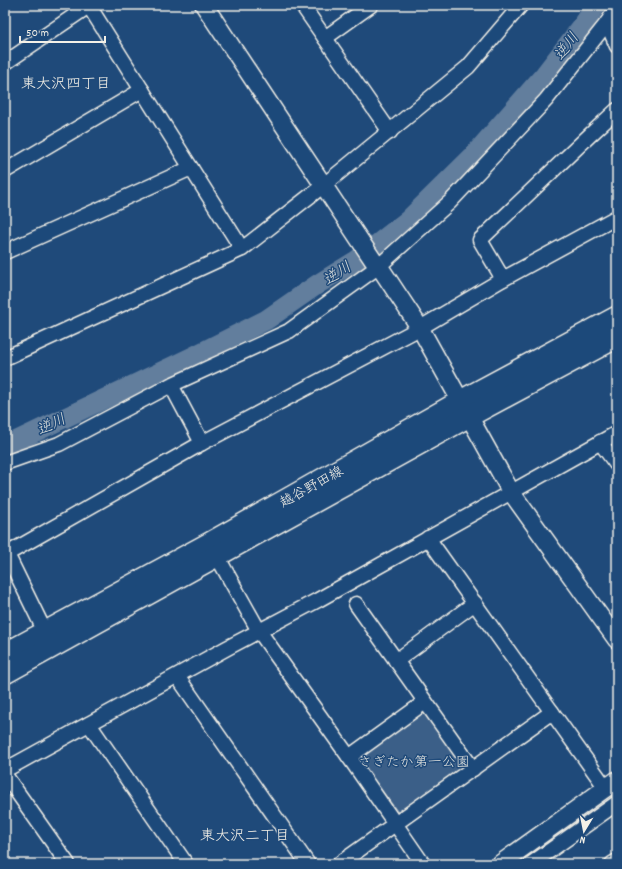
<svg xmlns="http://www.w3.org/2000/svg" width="622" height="869" font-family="Dekko,'Klee One',sans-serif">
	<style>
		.green { fill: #3a5f88; stroke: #97a8b8 }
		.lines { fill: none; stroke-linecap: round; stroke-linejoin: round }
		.river { stroke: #627e9d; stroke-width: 20 }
		.minor-casing { stroke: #f4f1e8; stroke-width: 17 }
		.tertiary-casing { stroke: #f4f1e8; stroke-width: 20 }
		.primary-casing { stroke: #f4f1e8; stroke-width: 24 }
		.minor { stroke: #1f4a7a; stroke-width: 14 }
		.tertiary { stroke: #1f4a7a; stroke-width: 17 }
		.primary { stroke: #1f4a7a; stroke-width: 21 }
		.labels { text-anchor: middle; stroke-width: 3; stroke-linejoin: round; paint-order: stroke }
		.street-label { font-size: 14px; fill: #f4f1e8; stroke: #1f4a7a }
		.park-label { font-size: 14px; fill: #e1e2de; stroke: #1f4a7a }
		.water-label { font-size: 15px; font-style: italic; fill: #dee0dd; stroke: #1f4a7a }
		.neighbourhood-label { font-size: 15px; fill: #f4f1e8; stroke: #1f4a7a }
	</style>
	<rect width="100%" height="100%" fill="#1f4a7a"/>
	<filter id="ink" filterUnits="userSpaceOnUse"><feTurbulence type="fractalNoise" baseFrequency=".025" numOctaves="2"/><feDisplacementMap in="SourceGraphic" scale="8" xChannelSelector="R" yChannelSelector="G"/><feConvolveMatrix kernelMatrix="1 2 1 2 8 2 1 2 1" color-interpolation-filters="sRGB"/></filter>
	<g filter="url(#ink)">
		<polygon class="green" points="420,712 426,713 462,765 461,772 400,815 357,756"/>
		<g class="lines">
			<g class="river">
				<polyline points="5,446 14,442 192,357 266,320 318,284 357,260 407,221 473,156 545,74 583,25 596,5"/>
				<polyline points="515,864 617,791"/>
			</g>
			<defs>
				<g id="minor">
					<polyline points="302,5 390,132"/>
					<polyline points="89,6 242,249"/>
					<polyline points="607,23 617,46"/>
					<polyline points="325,38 371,5"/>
					<polyline points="5,63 90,5"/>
					<polyline points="5,171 142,90"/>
					<polyline points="5,252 191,168"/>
					<polyline points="503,279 480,240 590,135 617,110"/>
					<polyline points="5,358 242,249 324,185 468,67 521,5"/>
					<polyline points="171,385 202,443"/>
					<polyline points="600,442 617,465"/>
					<polyline points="5,463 59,444 171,385 289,331 379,266 450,202 546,100 607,23 617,8"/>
					<polyline points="428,538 606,788"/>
					<polyline points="5,550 45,632"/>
					<polyline points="5,555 202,443 420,328 503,279 617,217"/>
					<polyline points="217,556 259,631 349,757 423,864"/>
					<polyline points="356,604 473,769"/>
					<polyline points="396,661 475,603"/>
					<polyline points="177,676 308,864"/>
					<polyline points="89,724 186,864"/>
					<polyline points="349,757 425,702"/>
					<polyline points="5,770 227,648 318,600 617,433"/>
					<polyline points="5,775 68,864"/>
					<polyline points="339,864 552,712"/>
					<polyline points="531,864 617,803"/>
					<polyline points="612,864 617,861"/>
				</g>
				<g id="tertiary">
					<polyline points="204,5 359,239 373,260 379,266 420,328 511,492 617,640"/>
					<polyline points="500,864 617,780"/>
				</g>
				<g id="primary">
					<polyline points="5,654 210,543 461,401 617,317"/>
					<polyline points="5,673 469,416 617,337"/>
				</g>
			</defs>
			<use href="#minor" class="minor-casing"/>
			<use href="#tertiary" class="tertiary-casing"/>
			<use href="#primary" class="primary-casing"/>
			<use href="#minor" class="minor"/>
			<use href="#tertiary" class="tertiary"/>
			<use href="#primary" class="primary"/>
		</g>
	</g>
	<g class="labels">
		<g class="street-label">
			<text transform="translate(311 486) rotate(-29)" y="5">越谷野田線</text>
		</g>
		<g class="park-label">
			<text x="414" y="766">さぎたか第一公園</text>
		</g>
		<g class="water-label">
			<text transform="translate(566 46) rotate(-53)" y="5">逆川</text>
			<text transform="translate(337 273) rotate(-34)" y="5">逆川</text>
			<text transform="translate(51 424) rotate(-26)" y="5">逆川</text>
		</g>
		<g class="neighbourhood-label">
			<text x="66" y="88">東大沢四丁目</text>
			<text x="245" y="840">東大沢二丁目</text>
		</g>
	</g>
	<rect width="622" height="869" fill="none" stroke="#1f4a7a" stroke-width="20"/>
	<rect x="10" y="10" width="602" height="849" fill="none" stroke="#f4f1e8" stroke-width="1.5" filter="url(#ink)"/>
	<g transform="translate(584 831) rotate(190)" stroke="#1f4a7a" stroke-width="3" paint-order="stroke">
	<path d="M0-3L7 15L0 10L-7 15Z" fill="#f4f1e8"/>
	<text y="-6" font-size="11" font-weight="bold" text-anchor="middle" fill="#f4f1e8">N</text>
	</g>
	<path d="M20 36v6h85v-6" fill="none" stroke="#f4f1e8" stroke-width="2"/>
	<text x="26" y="36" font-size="12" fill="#f4f1e8" stroke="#1f4a7a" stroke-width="3" paint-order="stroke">50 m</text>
</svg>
